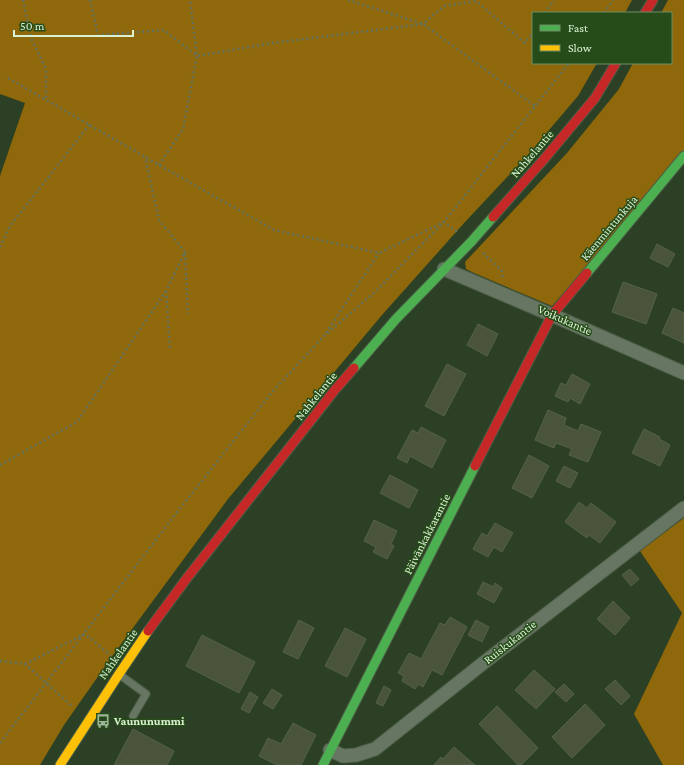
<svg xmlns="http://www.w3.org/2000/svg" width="684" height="765" font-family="'Crimson Pro',serif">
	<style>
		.forest { fill: #8e680a }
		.building { fill: #49543b; stroke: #556248 }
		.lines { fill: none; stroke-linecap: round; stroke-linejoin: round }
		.lane-casing { stroke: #4c5e46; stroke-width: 9 }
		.street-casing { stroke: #4c5e46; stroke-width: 15 }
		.fast-casing { stroke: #4c5e46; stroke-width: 11 }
		.slow-casing { stroke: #4c5e46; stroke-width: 11 }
		.jam-casing { stroke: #4c5e46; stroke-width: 11 }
		.path { stroke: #647260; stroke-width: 2.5; stroke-dasharray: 2 3; stroke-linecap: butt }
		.lane { stroke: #677662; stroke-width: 7 }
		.street { stroke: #677662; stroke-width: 13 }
		.fast { stroke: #4caf50; stroke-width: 9 }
		.slow { stroke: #ffc107; stroke-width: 9 }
		.jam { stroke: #c62828; stroke-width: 9 }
		.labels { text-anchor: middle; stroke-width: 3; stroke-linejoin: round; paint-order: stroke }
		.street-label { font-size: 12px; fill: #dcf2d5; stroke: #264c19 }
		.poi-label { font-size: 12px; font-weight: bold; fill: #dcf2d5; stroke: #264c19; text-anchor: start }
	</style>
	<rect width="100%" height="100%" fill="#2c4025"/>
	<g class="forest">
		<polygon points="0,0 632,0 625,13 533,13 533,63 597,63 578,96 526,157 465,222 382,315 228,499 113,655 64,725 40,765 0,765 0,176 25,103 0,94"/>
		<polygon points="668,0 684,0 684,154 552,306 474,273 466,269 465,262 567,153 619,89 633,63 671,63 671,13 661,13"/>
		<polygon points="684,518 684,765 663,765 634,714 682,613 640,551"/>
	</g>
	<g class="building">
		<polygon points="657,244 675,254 668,267 650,258"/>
		<polygon points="623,282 657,294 646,324 612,312"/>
		<polygon points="673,308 684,313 684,343 662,333"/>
		<polygon points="478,324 498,334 487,356 467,345"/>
		<polygon points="447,364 466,374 444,416 425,406"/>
		<polygon points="572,374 590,384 580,404 570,398 568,402 555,396 561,383 566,385"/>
		<polygon points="548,410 566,418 564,425 578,431 581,424 601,432 588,462 569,455 572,449 556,443 554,448 535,440"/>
		<polygon points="421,427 446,440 432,468 410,456 407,463 397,458 412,430 418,433"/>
		<polygon points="644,429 660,437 659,439 670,445 660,466 632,453"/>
		<polygon points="529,455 549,466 532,498 512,488"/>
		<polygon points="564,466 578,473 570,488 556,481"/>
		<polygon points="390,475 418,490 409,508 380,493"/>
		<polygon points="579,502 587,508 591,503 616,522 600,543 589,535 587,538 565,522"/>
		<polygon points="374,520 397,531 391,544 394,546 387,559 373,552 376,547 364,541"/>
		<polygon points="495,523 513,533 502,552 494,547 488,557 473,549 482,533 487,536"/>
		<polygon points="630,569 639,579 631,586 622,575"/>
		<polygon points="483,582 493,587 495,583 502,588 494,603 477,594"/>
		<polygon points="613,601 630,618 615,635 597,619"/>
		<polygon points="450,617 467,627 442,675 432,670 423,687 418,684 415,689 402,681 404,676 398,673 409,653 421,659 440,623 445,625"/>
		<polygon points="299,620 314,628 298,659 283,652"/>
		<polygon points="476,620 489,627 482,642 468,635"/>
		<polygon points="345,628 366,639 347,677 325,666"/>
		<polygon points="202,635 255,662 239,693 186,666"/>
		<polygon points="534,670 555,689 536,709 515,690"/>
		<polygon points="615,680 630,696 621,705 605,689"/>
		<polygon points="564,684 574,694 566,702 555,692"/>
		<polygon points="384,686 391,690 383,706 376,703"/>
		<polygon points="272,689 282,695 273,709 263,703"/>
		<polygon points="250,692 258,697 249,713 241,709"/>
		<polygon points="585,704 605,725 572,758 552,737"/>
		<polygon points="497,706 538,748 521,765 518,765 479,724"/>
		<polygon points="293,723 316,735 301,765 277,765 259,756 268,738 281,744"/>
		<polygon points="133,729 174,751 167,765 114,765"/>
		<polygon points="454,747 475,765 434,765 441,757 443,759"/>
	</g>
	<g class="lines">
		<defs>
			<polyline id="lane" points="120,675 146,694 133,716"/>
			<g id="street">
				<polyline points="444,269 552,315 684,373"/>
				<polyline points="330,750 343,756 356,755 375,749 482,664 684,508"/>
			</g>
			<g id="fast">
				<polyline points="587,273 684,156"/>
				<polyline points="354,368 396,319 471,242 493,217"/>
				<polyline points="323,765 475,466"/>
			</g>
			<polyline id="slow" points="60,765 119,674 148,631"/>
			<g id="jam">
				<polyline points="645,13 653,0"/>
				<polyline points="493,217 545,158 595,98 616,63"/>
				<polyline points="475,466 552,315 587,273"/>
				<polyline points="148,631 187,578 334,391 354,368"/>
			</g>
		</defs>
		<use href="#lane" class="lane-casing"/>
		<use href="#street" class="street-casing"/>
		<use href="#fast" class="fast-casing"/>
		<use href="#slow" class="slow-casing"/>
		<use href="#jam" class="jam-casing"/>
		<g class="path">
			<polyline points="23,0 31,38 46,69 46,100"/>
			<polyline points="90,0 98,35 164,30 197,56 272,43 423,24 444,6 476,1 525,43 533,32"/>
			<polyline points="348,0 423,24 535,106"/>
			<polyline points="545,13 554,0"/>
			<polyline points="604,13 613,0"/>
			<polyline points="8,78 159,165 274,230 379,253 444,222 457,232"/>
			<polyline points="159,165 183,129 197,56 190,0"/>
			<polyline points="0,247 10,226 90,124"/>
			<polyline points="185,253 188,314"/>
			<polyline points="483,253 502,271 503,280"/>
			<polyline points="166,291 170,349"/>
			<polyline points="326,333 379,253"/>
			<polyline points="0,465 77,422 166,291 185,252 159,220 145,157"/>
			<polyline points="0,661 25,664 73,707"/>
			<polyline points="25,664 85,634 111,656"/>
			<polyline points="0,743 178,511 273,391 324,336 375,292 444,222 569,63"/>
		</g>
		<use href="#lane" class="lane"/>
		<use href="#street" class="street"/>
		<use href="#fast" class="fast"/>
		<use href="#slow" class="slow"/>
		<use href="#jam" class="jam"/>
	</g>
	<defs>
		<symbol id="bus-bare" viewBox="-9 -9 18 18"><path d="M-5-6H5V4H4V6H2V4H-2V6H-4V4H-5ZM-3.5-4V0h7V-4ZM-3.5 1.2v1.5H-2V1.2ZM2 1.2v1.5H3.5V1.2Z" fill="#9eb497" stroke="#264c19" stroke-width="2.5" paint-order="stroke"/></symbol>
	</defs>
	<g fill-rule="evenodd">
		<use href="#bus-bare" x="93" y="711" width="20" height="20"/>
	</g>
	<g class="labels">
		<g class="street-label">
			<text transform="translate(532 154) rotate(-49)" y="4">Nahkelantie</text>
			<text transform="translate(609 228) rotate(-50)" y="4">Käenmintunkuja</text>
			<text transform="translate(565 320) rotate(24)" y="4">Voikukantie</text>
			<text transform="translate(316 396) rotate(-51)" y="4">Nahkelantie</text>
			<text transform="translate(427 534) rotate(-63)" y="4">Päivänkakkarantie</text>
			<text transform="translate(510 642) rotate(-38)" y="4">Ruiskukantie</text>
			<text transform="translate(118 654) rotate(-55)" y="4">Nahkelantie</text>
		</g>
		<g class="poi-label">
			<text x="114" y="725">Vaununummi</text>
		</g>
	</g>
	<rect x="532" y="12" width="140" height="52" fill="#264c19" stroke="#6f8e64"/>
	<rect x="540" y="25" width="20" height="6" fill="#4caf50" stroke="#6f8e64"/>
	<text x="568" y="32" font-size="12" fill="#dcf2d5">Fast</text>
	<rect x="540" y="45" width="20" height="6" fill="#ffc107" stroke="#6f8e64"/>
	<text x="568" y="52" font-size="12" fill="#dcf2d5">Slow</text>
	<path d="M14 30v6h119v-6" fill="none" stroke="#dcf2d5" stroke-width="2"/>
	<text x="20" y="30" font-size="12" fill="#dcf2d5" stroke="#264c19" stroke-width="3" paint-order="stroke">50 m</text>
</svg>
